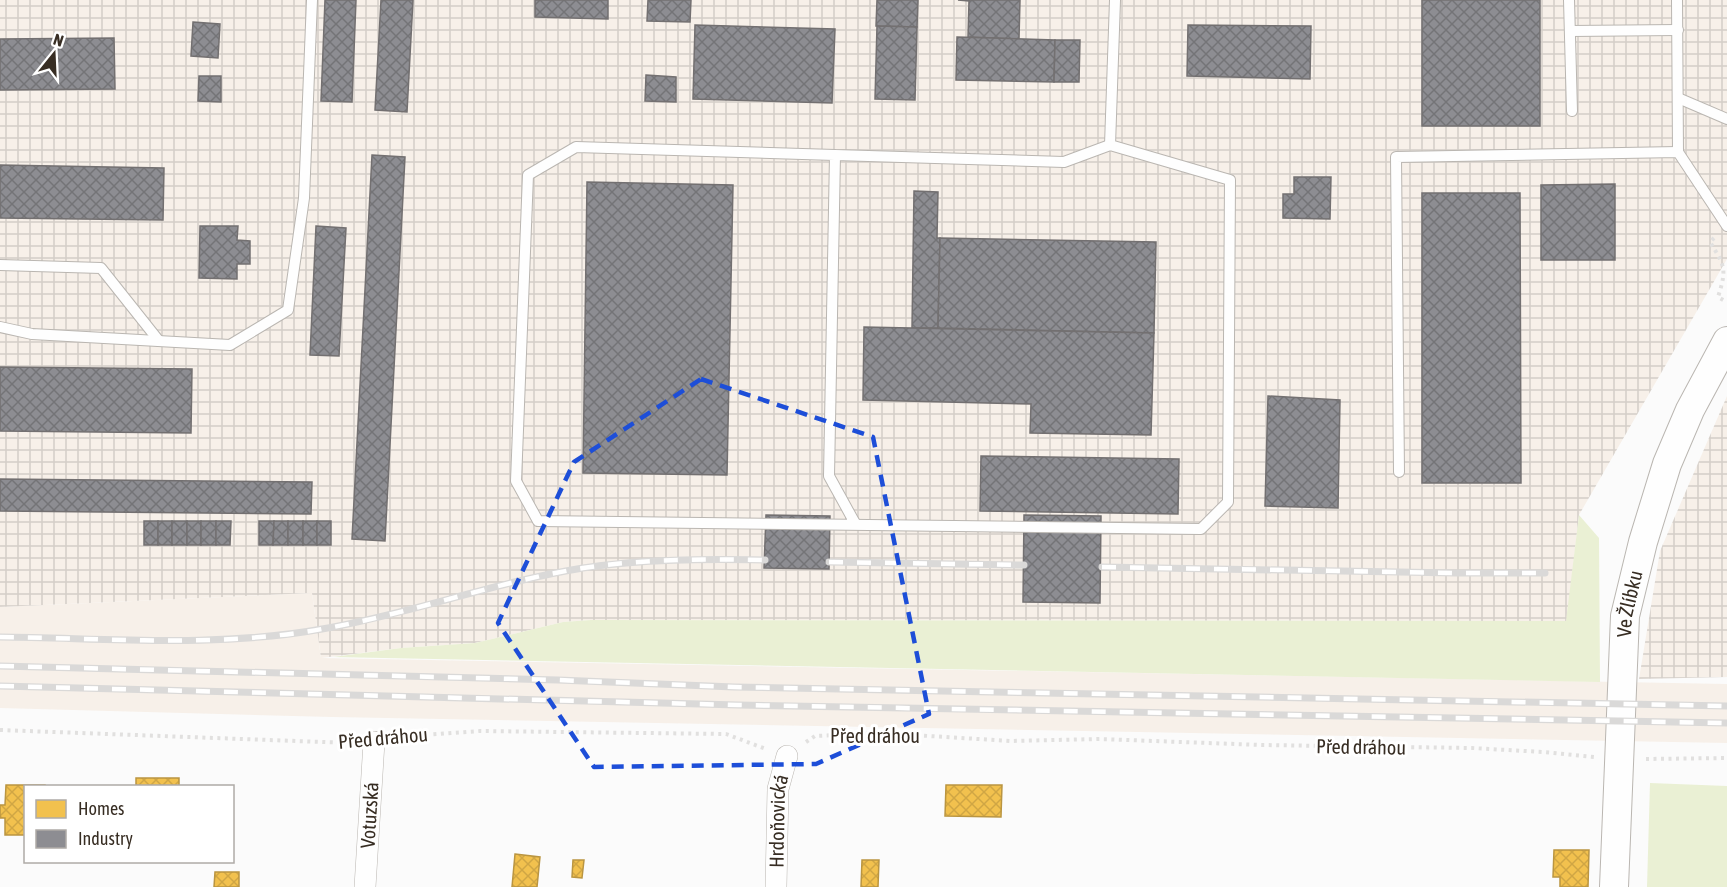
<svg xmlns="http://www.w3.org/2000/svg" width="1727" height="887" font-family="'Asap Condensed',sans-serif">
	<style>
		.built { fill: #f7f0e9 }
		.industrial { fill: url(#industrial-grid) }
		.grass { fill: #eaf0d4 }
		.homes { fill: url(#homes-cross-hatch); stroke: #ba9541; stroke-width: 1.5 }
		.industry { fill: url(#industry-cross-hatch); stroke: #737071; stroke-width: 1.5 }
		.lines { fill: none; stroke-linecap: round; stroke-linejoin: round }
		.lane-casing { stroke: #bab6b1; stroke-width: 12 }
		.street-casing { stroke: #bab6b1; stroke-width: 22 }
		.secondary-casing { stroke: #bab6b1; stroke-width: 30 }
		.path { stroke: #e1e0df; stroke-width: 4; stroke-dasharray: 3 4.5; stroke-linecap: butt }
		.lane { stroke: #fefefe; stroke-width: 10 }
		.street { stroke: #fefefe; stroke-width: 21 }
		.secondary { stroke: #fefefe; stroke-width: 28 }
		.rail-casing { stroke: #dad9d8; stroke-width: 7 }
		.rail { stroke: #fff; stroke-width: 4.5; stroke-dasharray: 14; stroke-linecap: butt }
		.marked { fill: none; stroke: #1d4ed8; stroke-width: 4.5; stroke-dasharray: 12 8; stroke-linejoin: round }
		.labels { text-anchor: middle; stroke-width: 6; stroke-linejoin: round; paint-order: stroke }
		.street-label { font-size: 20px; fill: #372d23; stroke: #fff }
	</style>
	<defs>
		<pattern id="industrial-grid" width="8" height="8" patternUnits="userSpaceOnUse" patternTransform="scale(1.5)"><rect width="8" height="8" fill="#f7f0e9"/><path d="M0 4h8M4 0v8" fill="none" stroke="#d4cec8"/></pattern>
		<pattern id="homes-cross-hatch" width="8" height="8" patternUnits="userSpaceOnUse" patternTransform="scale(1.5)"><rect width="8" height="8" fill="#f2c14e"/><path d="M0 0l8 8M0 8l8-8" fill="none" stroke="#d0a644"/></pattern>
		<pattern id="industry-cross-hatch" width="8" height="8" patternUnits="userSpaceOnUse" patternTransform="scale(1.5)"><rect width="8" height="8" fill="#8d8d92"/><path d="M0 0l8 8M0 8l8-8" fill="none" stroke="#747477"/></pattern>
	</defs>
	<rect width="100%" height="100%" fill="#fbfbfb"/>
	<polygon class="built" points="312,593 321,658 1727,684 1727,743 332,717 0,708 0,607"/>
	<g class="industrial">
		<polygon points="0,0 1727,0 1727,259 1579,515 1567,621 591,620 563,622 475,643 401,648 321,658 312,593 0,607"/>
		<polygon points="1727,396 1727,677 1639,679 1660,551"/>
	</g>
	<g class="grass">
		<polygon points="1579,515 1599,538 1600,682 333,657 401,648 475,643 563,622 591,620 1566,621"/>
		<polygon points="1650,783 1727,786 1727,887 1647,887"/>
	</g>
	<g class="homes">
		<rect x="136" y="778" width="43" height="8"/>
		<polygon points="6,785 45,785 45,786 26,786 26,835 5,835 5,818 0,818 0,805 5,805"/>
		<polygon points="946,785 1002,785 1001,817 945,816"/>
		<polygon points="1554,850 1589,850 1588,887 1560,887 1560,877 1553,877"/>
		<polygon points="515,854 540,857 537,887 512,887"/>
		<polygon points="573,860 584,860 582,878 572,877"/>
		<polygon points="862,860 879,860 878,887 861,887"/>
		<polygon points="215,872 239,872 239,887 214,887"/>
	</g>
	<g class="industry">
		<polygon points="325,0 356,0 352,102 321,101"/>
		<polygon points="381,0 413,0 407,112 375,110"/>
		<polygon points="535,0 608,0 608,19 535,17"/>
		<polygon points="648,0 691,0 690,22 647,21"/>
		<polygon points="877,0 918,0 917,27 876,26"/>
		<polygon points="958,0 1020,0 1019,39 968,37 969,1"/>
		<rect x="1422" y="0" width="118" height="126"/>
		<polygon points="193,22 220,24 218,58 191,56"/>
		<polygon points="695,25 835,29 832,103 693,99"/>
		<polygon points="1188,25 1311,26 1310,79 1187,76"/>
		<polygon points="877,26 917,27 915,100 875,99"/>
		<polygon points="957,37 1055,40 1054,82 956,80"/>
		<polygon points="114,38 115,89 0,90 0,39"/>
		<polygon points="1055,40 1080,40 1079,82 1054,82"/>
		<polygon points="646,75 676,77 676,102 645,101"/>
		<polygon points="199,76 221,76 221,102 198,101"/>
		<polygon points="372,155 405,157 385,541 352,539"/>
		<polygon points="0,165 164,168 163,220 0,218"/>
		<polygon points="1294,177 1331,177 1330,219 1283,218 1283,194 1294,194"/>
		<polygon points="587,182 733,185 727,475 583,473"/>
		<polygon points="1615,184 1615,260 1541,260 1541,185"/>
		<polygon points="914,191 938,192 937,238 940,238 938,328 912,328"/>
		<polygon points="1422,193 1520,193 1521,483 1422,483"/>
		<polygon points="200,226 238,226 237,240 250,241 250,264 237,264 237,279 199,278"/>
		<polygon points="316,226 346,228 339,356 310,355"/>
		<polygon points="940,238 1156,242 1154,333 938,328"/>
		<polygon points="864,327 1154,333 1151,435 1030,433 1031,404 863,400"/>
		<polygon points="0,367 192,369 191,433 0,431"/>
		<polygon points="1268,396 1340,400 1338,508 1265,506"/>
		<polygon points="981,456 1179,459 1178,514 980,511"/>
		<polygon points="0,479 312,482 311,514 0,511"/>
		<polygon points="766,515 830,516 829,569 764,568"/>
		<polygon points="1024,515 1101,516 1100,603 1023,602"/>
		<rect x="144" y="521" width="14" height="24"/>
		<rect x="158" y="521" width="14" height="24"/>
		<rect x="172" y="521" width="15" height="24"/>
		<rect x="187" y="521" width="14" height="24"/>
		<rect x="201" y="521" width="15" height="24"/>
		<polygon points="216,521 231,521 230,545 216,545"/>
		<polygon points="259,521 274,521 273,545 259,545"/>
		<polygon points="274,521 288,521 288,545 273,545"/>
		<rect x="288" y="521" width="15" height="24"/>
		<rect x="303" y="521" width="14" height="24"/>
		<rect x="317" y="521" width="14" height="24"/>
	</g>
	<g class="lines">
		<defs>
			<g id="lane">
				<polyline points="1569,0 1572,111"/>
				<polyline points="1677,0 1678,152"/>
				<polyline points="1570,31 1678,30"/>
				<polyline points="1678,98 1727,119"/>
				<polyline points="1110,145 1115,0"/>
				<polyline points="835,155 576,147 528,175 516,481 538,521 1201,529 1228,502 1230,180 1110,145 1064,162 835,155 829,476 856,525"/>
				<polyline points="0,265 101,268 159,341"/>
				<polyline points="0,327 32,334 230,345 288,310 304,198 312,0"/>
				<polyline points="1399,472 1396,157 1678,152 1727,226"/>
			</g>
			<g id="street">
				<path id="s1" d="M365,887L374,742"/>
				<path id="s2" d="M776,887L778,789L787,756"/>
			</g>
			<g id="secondary">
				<path id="s3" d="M1614,887L1625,616L1643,542L1667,464L1690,410L1727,341"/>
			</g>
		</defs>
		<use href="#lane" class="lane-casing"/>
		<use href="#street" class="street-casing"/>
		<use href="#secondary" class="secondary-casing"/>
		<g class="path">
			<path d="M1714,238L1710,242C1725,266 1727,269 1718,297L1727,302"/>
			<polyline points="0,730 350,743"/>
			<polyline points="396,737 480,731 726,734 766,749"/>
			<polyline points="806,742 815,736 880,733 1011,741 1100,739 1262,745 1472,748 1543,752 1594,757"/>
			<polyline points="1646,759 1727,758"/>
		</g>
		<use href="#lane" class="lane"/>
		<use href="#street" class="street"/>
		<use href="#secondary" class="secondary"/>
		<defs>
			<g id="rail">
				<polyline points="829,562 1024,565"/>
				<polyline points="1102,567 1456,573 1545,573"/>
				<path d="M0,637C106,638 217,648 322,629C410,614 495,582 583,568C643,559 704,559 765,560"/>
				<polyline points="0,666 558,680 734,687 1727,706"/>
				<polyline points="0,686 738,705 1727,723"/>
			</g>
		</defs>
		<use href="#rail" class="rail-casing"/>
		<use href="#rail" class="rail"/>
	</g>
	<path class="marked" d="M701,379L873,437L929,714L816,764L594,767L498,623L574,462Z"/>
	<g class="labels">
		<g class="street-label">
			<text dy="7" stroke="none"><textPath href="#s3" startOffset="284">Ve Žlíbku</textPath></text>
			<text x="875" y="743">Před dráhou</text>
			<text transform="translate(383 738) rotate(-5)" y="7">Před dráhou</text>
			<text transform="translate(1361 747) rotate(1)" y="7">Před dráhou</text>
			<text dy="7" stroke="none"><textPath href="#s1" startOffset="72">Votuzská</textPath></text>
			<text dy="7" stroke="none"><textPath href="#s2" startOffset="66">Hrdoňovická</textPath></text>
		</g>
	</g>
	<rect x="24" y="785" width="210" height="78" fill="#ffffff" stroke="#afaba7" stroke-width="1.5"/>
	<rect x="36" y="800" width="30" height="18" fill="#f2c14e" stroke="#afaba7" stroke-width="1.5"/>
	<text x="78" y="815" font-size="18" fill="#372d23">Homes</text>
	<rect x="36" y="830" width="30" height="18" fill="#8d8d92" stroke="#afaba7" stroke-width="1.5"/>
	<text x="78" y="845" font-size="18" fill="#372d23">Industry</text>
	<g transform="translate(54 54) rotate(18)" stroke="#ffffff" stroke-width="4.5" paint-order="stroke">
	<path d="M0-4.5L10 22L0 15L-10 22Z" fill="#372d23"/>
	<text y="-9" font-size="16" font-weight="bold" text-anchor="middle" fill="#372d23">N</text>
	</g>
</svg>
